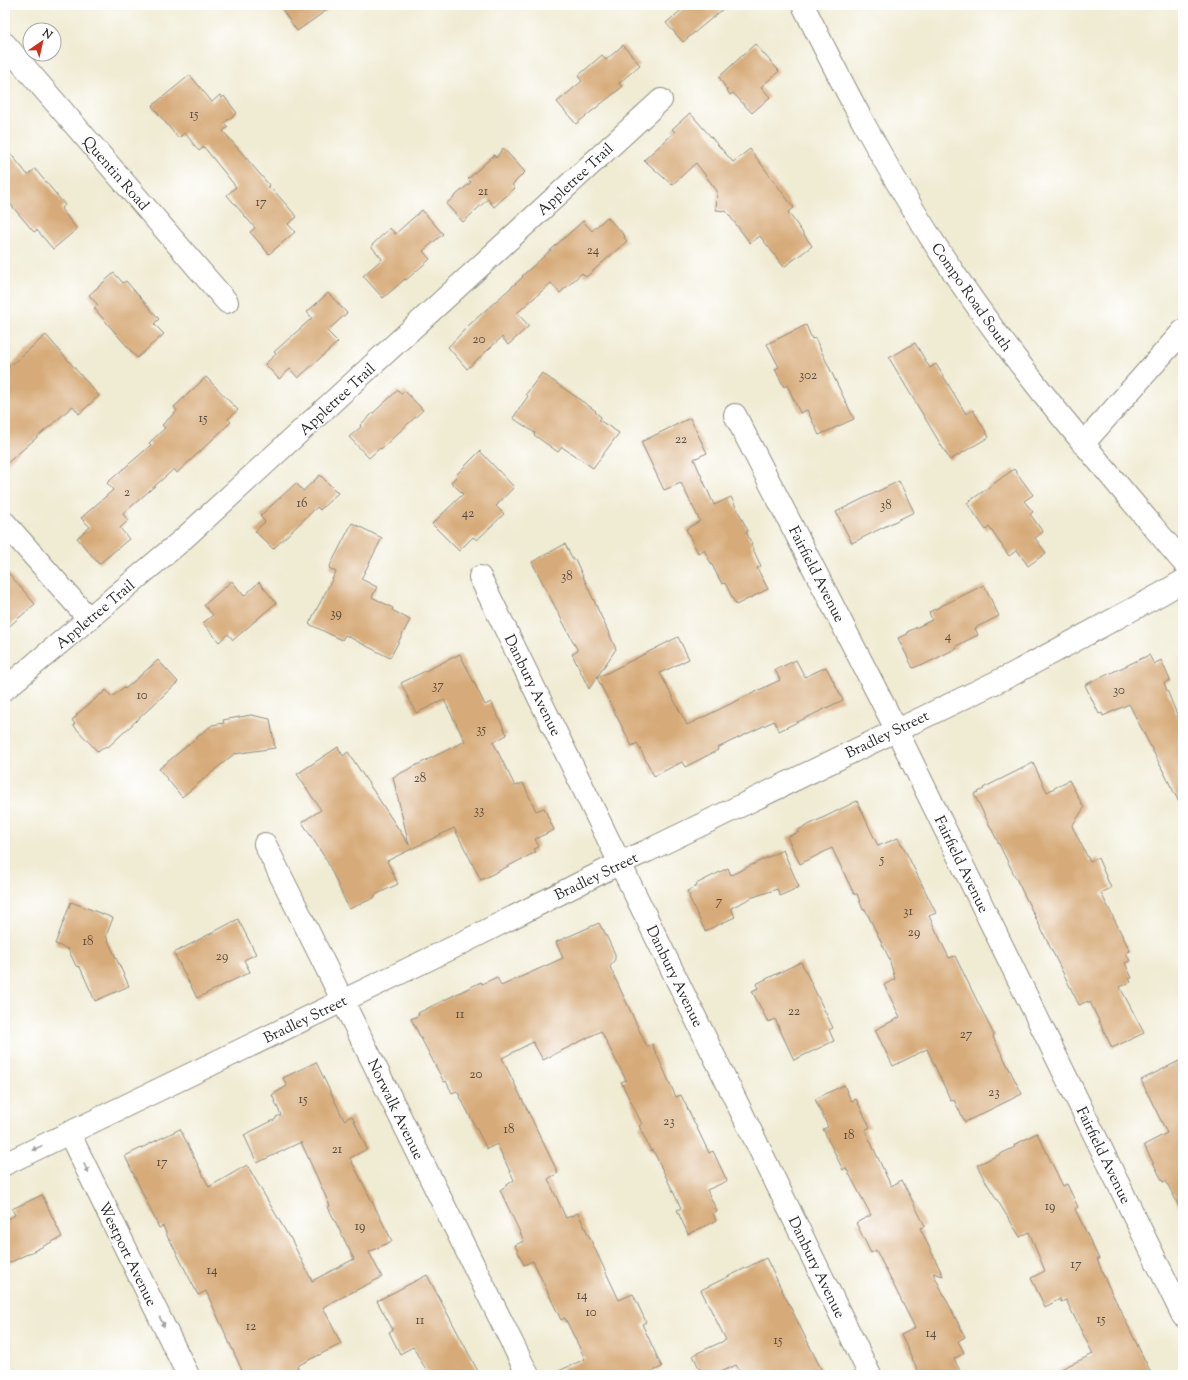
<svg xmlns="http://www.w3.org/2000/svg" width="1188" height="1380" font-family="'Sorts Mill Goudy',serif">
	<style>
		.building { fill: #d7ab79 }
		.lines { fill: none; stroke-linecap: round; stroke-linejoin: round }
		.minor-casing { stroke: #8e8b7f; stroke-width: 24 }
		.tertiary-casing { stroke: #8e8b7f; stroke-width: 24 }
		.minor { stroke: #fff; stroke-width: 22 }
		.tertiary { stroke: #fff; stroke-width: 22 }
		.oneway { fill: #a0a0a0 }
		.labels { text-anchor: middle; stroke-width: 3; stroke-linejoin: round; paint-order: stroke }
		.number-label { font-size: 13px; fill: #564b3e }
		.street-label { font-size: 15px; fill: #2b2b2b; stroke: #fff }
	</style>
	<rect width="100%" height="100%" fill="#fff"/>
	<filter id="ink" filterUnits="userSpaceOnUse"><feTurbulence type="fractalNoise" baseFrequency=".025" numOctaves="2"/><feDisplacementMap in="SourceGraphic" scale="8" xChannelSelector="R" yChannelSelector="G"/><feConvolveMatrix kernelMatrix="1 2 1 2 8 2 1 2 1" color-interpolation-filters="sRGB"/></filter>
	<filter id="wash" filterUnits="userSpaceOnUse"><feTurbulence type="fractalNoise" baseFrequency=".012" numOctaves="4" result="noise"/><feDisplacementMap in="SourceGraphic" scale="16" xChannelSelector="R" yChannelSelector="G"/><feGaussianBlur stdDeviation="0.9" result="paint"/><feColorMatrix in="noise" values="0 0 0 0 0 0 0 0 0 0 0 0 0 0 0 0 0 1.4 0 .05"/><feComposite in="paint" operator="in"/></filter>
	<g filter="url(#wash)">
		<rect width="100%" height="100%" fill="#f0ebd3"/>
		<g id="blocks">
			<g class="building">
				<polygon points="279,5 334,5 297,31"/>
				<polygon points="687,5 728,5 683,42 666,23"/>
				<polygon points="755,44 779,71 761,87 770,97 752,113 733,93 730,95 719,77"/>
				<polygon points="623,45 640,65 619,83 622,87 576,124 557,102 582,81 578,76 602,55 606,60"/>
				<polygon points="190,75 212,102 220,95 222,98 224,96 237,113 224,123 228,127 223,131 270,186 268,187 275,192 297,217 288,224 295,232 269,254 250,232 255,228 227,195 236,187 204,147 199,151 185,133 178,138 152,106"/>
				<polygon points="690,113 733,162 750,149 794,208 788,212 812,246 784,267 760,236 750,243 726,211 716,210 717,191 696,163 672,185 644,160 675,132 672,129"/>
				<polygon points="5,147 28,175 35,169 65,205 61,209 77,229 53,249 37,230 34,232 5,198"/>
				<polygon points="503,148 525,172 512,185 515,188 494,207 488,199 463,222 446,204 471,182 468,179 494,155 496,158"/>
				<polygon points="422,210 443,234 423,251 430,259 406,280 405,279 383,298 363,276 382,259 371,246 390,228 395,234"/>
				<polygon points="607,217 625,236 624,238 627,241 586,277 582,273 560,293 551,283 517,313 529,326 508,345 502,337 467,369 448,347 469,325 523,277 522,276 583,221 592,231"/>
				<polygon points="114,273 123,283 126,281 159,319 154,324 164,334 137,358 94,308 98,305 89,295"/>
				<polygon points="328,293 347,313 327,331 338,342 298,378 290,369 279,379 265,364 276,354 274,352 312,318 307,312"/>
				<polygon points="806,325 812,339 815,338 854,419 819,435 807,410 800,413 787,385 784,387 775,369 779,367 767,344"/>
				<polygon points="46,335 99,396 79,414 73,406 5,465 5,370"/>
				<polygon points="915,343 930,368 936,364 966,414 973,410 989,437 950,460 889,358"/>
				<polygon points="542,373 596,411 595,412 601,417 599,420 619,433 593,468 562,447 558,452 534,435 535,433 513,418 528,396 526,394"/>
				<polygon points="206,377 238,410 228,419 231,422 177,473 174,469 123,514 128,521 120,528 129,539 99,564 77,538 90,527 81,518 113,490 107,483 151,445 149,443 165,428 162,425 177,411 174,407"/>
				<polygon points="398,390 401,394 405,391 423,410 381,449 380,448 369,458 349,437 361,427 360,425"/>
				<polygon points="690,418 707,453 694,459 714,505 731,497 748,531 746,532 752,544 751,545 761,566 757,568 768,589 736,605 725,583 722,584 704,550 698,553 686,529 700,521 681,483 664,490 641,442"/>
				<polygon points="480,451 514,487 496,506 504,514 477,540 473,537 459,551 432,524 463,494 451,482 457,476 456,475"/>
				<polygon points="1014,469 1033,495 1024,501 1033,512 1030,514 1043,532 1035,538 1046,553 1028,566 1017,550 1009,556 989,527 986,530 967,503"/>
				<polygon points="320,475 338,493 320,510 317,507 273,549 255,531 265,522 260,516 296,483 303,491"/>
				<polygon points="899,481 914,512 852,543 836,512"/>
				<polygon points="352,523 382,538 361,579 377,587 372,597 393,608 392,610 410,620 390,658 345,635 342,640 309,624 336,572 329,568"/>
				<polygon points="565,544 573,560 575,559 616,649 589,689 572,654 578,651 532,562"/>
				<polygon points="5,569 35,604 5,630"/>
				<polygon points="232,581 244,596 259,582 276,603 233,640 228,634 219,642 203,623 213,615 204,605"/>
				<polygon points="984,585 999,616 975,628 978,635 956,646 957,648 923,665 923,664 913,668 898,638 908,634 907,632 932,620 929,612"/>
				<polygon points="678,637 689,659 660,673 687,725 780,680 775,670 796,660 805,677 826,667 843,700 779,731 774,721 717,748 718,750 685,767 682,762 654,776 637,743 632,746 597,678"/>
				<polygon points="460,654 485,705 491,702 507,735 493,742 515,786 523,783 536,811 544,808 554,830 535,839 539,847 534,849 536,852 481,880 454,828 387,861 398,884 375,895 374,898 349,909 327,861 302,822 321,810 297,774 338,747 343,756 348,752 409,845 393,777 465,741 444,700 416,713 401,683"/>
				<polygon points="1149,655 1154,664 1161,660 1170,680 1164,683 1183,729 1183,810 1129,704 1103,716 1102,713 1099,714 1085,685"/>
				<polygon points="158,660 178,682 108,747 106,746 98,752 73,725 75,724 72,720 77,716 76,715 101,694 101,695 106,690 112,697 124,687 125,689"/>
				<polygon points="251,715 270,719 275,748 234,754 182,797 159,769 212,725 224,723 223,720"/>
				<polygon points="1033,763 1047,792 1069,780 1084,808 1072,826 1090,862 1098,858 1111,888 1101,893 1130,951 1126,953 1130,961 1125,963 1132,978 1129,979 1131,982 1120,987 1144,1033 1112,1048 1090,1002 1088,1003 1088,1001 1079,1005 974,794 984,789 983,788"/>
				<polygon points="857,801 878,846 898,838 901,844 902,844 936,913 929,916 949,958 955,956 994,1035 993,1037 1022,1094 965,1122 954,1100 951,1101 927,1049 893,1066 875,1030 900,1017 884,985 895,979 889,958 865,909 863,910 857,894 854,894 832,848 800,864 787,837 799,832 798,830"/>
				<polygon points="783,850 799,887 780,896 777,889 753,897 731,908 735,917 705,931 689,897 690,896 687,891 697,886 696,884 728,868 731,875"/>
				<polygon points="71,902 113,918 106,936 129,986 95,1001 80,967 76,966 68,949 55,944"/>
				<polygon points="238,919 256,954 244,960 250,972 197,998 174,953"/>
				<polygon points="599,923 602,929 603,929 615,954 615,959 610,967 647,1047 652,1044 676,1097 681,1095 709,1153 713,1151 727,1181 707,1190 717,1211 713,1213 716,1221 688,1234 677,1210 681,1208 653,1150 651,1151 639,1126 642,1124 621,1082 626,1080 601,1031 543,1060 533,1042 502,1058 558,1173 548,1179 566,1218 578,1213 619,1300 633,1294 646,1322 642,1324 662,1367 644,1375 550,1375 585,1359 565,1318 561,1320 533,1261 524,1265 515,1245 524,1241 500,1190 514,1180 497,1144 487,1149 457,1091 452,1093 446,1081 444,1082 411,1019 419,1015 418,1013 481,982 482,984 497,977 501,986 563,958 556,942"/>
				<polygon points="801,962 833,1028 829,1030 834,1041 794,1060 775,1019 768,1022 752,991 758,988 756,984"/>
				<polygon points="1183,1059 1183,1214 1166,1181 1163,1182 1144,1145 1167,1133 1141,1080"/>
				<polygon points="316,1062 344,1120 352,1116 367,1149 350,1158 392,1241 369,1252 382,1277 323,1307 341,1344 297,1366 302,1375 244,1375 206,1291 198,1295 170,1240 169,1240 163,1226 159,1228 125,1156 180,1129 209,1187 247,1165 289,1237 290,1237 312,1281 354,1259 328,1207 330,1206 301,1142 257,1163 244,1135 276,1119 276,1117 281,1115 272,1095 287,1086 283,1078"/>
				<polygon points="844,1085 851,1101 856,1099 870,1127 865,1130 891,1186 902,1180 925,1226 920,1228 943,1276 933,1273 965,1337 958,1341 964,1353 954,1359 962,1375 920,1375 901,1335 915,1328 876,1250 871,1253 856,1223 871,1215 846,1168 843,1170 823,1129 828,1127 815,1099"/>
				<polygon points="1037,1133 1063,1186 1067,1184 1078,1207 1075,1209 1099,1259 1097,1259 1106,1281 1152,1375 1048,1375 1093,1354 1066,1300 1061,1302 1060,1299 1045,1307 1031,1278 1045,1271 1029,1232 1020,1237 983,1177 977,1165 1015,1147 1014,1145"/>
				<polygon points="42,1195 62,1237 5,1265 5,1220 15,1215 12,1209"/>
				<polygon points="766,1258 824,1375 742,1375 736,1365 714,1375 702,1375 693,1355 726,1340 701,1290"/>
				<polygon points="427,1275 461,1339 480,1375 429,1375 413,1347 400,1354 389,1332 393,1330 377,1301"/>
			</g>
		</g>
	</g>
	<g filter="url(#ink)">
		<use href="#blocks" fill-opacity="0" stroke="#8e8b7f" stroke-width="1"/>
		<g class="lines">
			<defs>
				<g id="minor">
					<polyline points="5,44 227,302"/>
					<polyline points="735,415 896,729 1183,1316"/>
					<polyline points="1083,444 1183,331"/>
					<polyline points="5,523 89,619"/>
					<polyline points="480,577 870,1375"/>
					<polyline points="5,689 181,541 661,100"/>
					<polyline points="265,844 528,1375"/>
					<polyline points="69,1133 188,1375"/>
					<polyline points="5,1164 456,946 620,863 647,851 1011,675 1161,594 1183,581"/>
				</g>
				<path id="tertiary" d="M803,5C844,88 887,171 938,249C1010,360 1098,461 1183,562"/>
			</defs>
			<use href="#minor" class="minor-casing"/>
			<use href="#tertiary" class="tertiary-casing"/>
			<use href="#minor" class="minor"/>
			<use href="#tertiary" class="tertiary"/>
		</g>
		<defs><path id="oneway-solid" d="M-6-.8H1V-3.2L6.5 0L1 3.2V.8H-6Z"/></defs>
		<g class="oneway">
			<use href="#oneway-solid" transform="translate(37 1148) rotate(154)"/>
			<use href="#oneway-solid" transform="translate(86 1168) rotate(64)"/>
			<use href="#oneway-solid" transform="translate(162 1322) rotate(64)"/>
		</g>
	</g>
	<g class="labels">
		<g class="number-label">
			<text x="194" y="118">15</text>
			<text x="483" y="195">21</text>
			<text x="261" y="206">17</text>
			<text x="593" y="254">24</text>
			<text x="479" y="343">20</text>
			<text x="808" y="379">302</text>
			<text x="203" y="422">15</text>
			<text x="681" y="443">22</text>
			<text x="127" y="496">2</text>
			<text x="302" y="507">16</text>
			<text x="886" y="509">38</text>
			<text x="468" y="517">42</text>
			<text x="567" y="580">38</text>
			<text x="336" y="617">39</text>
			<text x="948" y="640">4</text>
			<text x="438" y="689">37</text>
			<text x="1119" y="694">30</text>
			<text x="142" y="699">10</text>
			<text x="481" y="733">35</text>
			<text x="420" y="782">28</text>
			<text x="479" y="814">33</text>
			<text x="882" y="863">5</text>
			<text x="719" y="905">7</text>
			<text x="908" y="915">31</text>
			<text x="914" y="936">29</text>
			<text x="88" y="945">18</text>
			<text x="222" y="960">29</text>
			<text x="794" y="1015">22</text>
			<text x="460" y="1018">11</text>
			<text x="966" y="1038">27</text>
			<text x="476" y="1078">20</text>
			<text x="994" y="1096">23</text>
			<text x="303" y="1103">15</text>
			<text x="669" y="1125">23</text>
			<text x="509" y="1133">18</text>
			<text x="849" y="1139">18</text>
			<text x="337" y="1153">21</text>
			<text x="162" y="1166">17</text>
			<text x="1050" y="1210">19</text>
			<text x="360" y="1230">19</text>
			<text x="1076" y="1268">17</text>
			<text x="212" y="1274">14</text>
			<text x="582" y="1299">14</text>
			<text x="591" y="1316">10</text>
			<text x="1101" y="1323">15</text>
			<text x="420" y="1324">11</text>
			<text x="251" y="1330">12</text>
			<text x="931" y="1337">14</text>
			<text x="778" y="1344">15</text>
		</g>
		<g class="street-label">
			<text transform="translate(116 173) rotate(49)" y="5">Quentin Road</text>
			<text transform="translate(575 179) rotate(-43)" y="5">Appletree Trail</text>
			<text transform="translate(972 297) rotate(55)" y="5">Compo Road South</text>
			<text transform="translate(337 399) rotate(-43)" y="5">Appletree Trail</text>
			<text transform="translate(817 574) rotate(63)" y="5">Fairfield Avenue</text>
			<text transform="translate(95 614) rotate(-40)" y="5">Appletree Trail</text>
			<text transform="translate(533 685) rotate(64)" y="5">Danbury Avenue</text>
			<text transform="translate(887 734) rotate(-26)" y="5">Bradley Street</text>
			<text transform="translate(962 864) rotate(64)" y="5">Fairfield Avenue</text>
			<text transform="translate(596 876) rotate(-26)" y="5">Bradley Street</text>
			<text transform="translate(675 976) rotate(64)" y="5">Danbury Avenue</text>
			<text transform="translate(305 1019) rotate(-26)" y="5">Bradley Street</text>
			<text transform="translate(396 1109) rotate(64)" y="5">Norwalk Avenue</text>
			<text transform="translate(1104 1155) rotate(64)" y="5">Fairfield Avenue</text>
			<text transform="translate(128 1254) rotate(64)" y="5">Westport Avenue</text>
			<text transform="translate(817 1267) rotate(64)" y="5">Danbury Avenue</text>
		</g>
	</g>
	<rect width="1188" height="1380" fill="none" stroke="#fff" stroke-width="20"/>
	<g transform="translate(42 42) rotate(34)"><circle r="19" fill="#ffffff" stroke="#aaaaaa"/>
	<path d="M0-3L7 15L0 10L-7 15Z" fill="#c8321e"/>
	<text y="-6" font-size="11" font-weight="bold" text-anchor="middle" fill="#2b2b2b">N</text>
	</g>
</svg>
